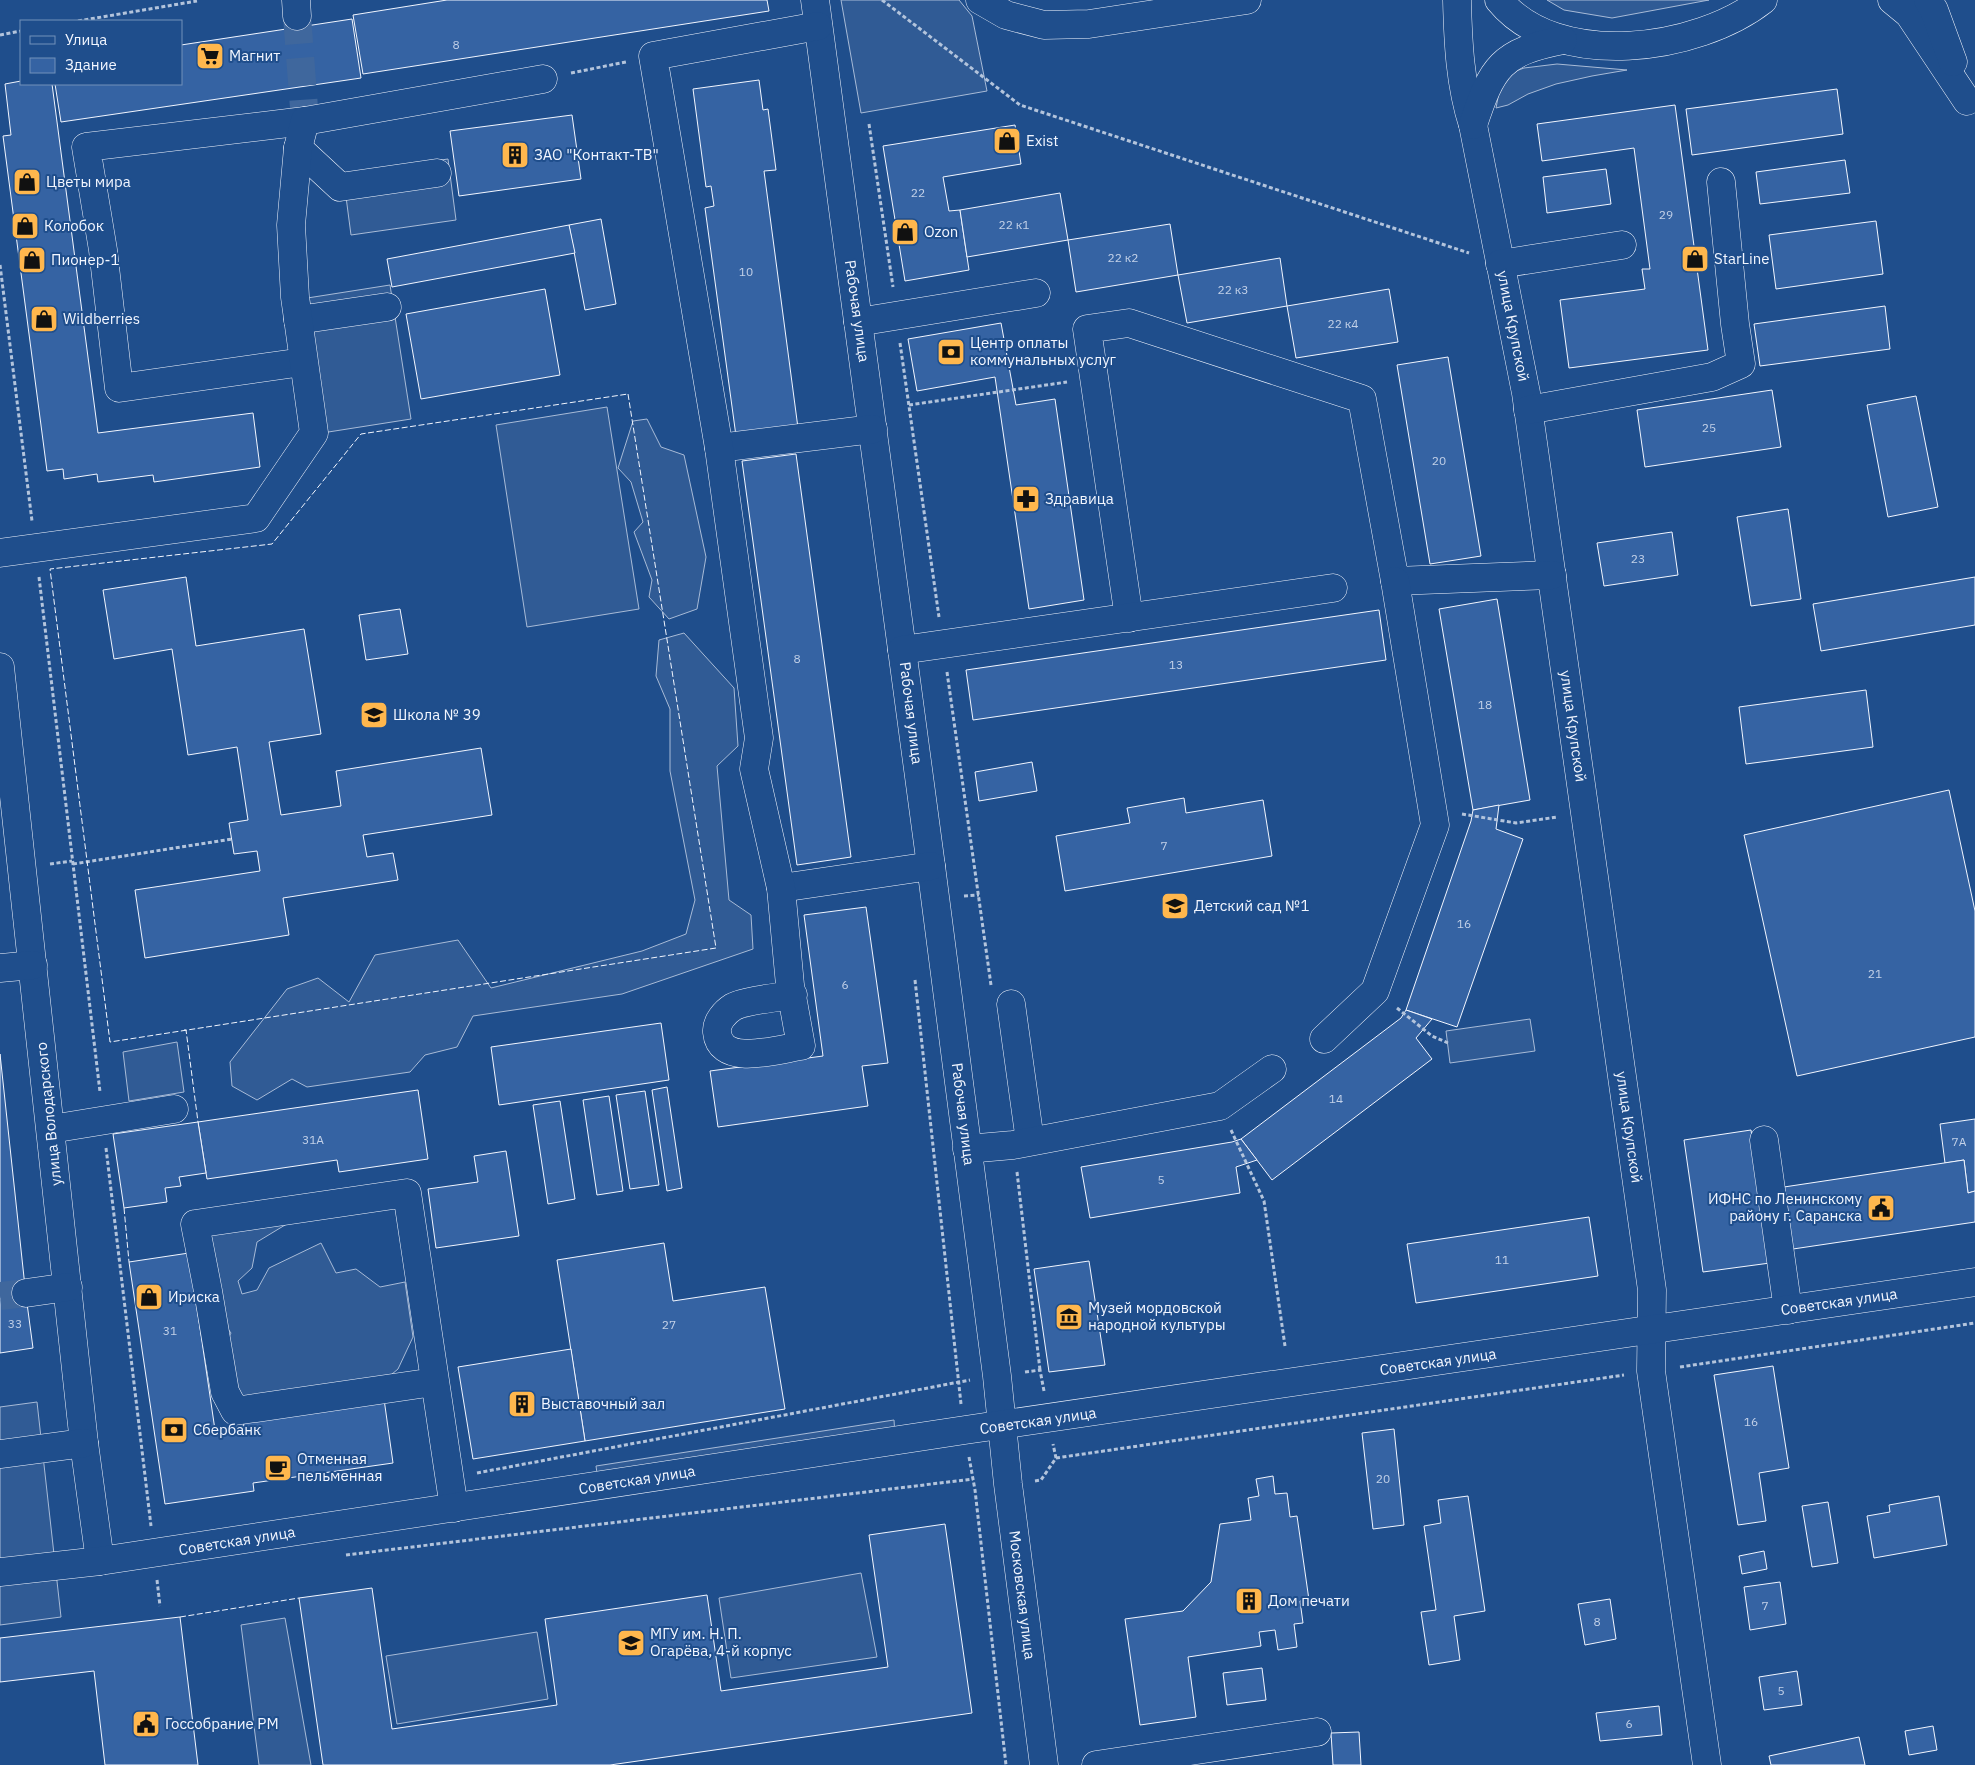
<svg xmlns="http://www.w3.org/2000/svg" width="1975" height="1765" font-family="'IBM Plex Sans',sans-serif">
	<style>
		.built { fill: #305b95; stroke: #a8bbd7 }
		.building { fill: #3563a3; stroke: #f2f6ff }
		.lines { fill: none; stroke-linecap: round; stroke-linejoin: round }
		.minor-tunnel { stroke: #3f679d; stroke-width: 28; stroke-dasharray: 28 14; stroke-linecap: butt }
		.minor-casing { stroke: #f2f6ff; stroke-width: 29 }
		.path { stroke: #b3c4dc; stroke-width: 3; stroke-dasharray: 4 2.5; stroke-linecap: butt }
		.minor { stroke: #1f4e8c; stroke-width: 28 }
		.fence { stroke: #f2f6ff; stroke-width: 1; stroke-dasharray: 6 2.5; stroke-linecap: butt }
		.labels { text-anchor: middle; stroke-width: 4; stroke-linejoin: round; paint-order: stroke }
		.number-label { font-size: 12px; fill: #c3d1e8 }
		.poi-label { font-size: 15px; fill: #f2f6ff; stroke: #1f4e8c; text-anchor: start }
		.street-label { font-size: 15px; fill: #f2f6ff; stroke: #1f4e8c }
	</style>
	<rect width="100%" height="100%" fill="#1f4e8c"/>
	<g class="built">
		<polygon points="841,0 959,0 972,16 987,91 861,113"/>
		<polygon points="1547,0 1709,0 1612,18 1564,10"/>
		<polygon points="1557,64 1627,70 1592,76 1556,84 1528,94 1508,105 1496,108 1500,87 1516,71 1524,68"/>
		<polygon points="448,159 456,220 351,235 343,174"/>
		<polygon points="390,285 411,419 322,433 301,299"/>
		<polygon points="607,407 639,609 527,627 496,425"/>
		<polygon points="647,419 661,447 684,455 706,557 697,609 669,619 649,597 652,580 634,532 643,522 631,482 618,468 633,421"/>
		<polygon points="684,633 734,688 738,746 717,766 729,900 751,915 753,949 622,994 473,1016 457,1047 425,1055 410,1072 307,1087 292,1079 257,1100 232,1086 230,1062 287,989 318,978 349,1002 375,955 458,940 491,988 642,951 686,934 695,900 670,771 670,709 656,676 659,640"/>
		<polygon points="1530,1019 1535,1051 1450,1063 1446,1031"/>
		<polygon points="177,1042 184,1092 129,1101 123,1052"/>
		<polygon points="200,1219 290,1222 257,1242 252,1268 238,1281 242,1294 257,1290 269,1268 321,1243 336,1273 356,1269 380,1287 405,1282 413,1337 398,1369 372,1391 244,1409 220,1355 231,1333 213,1309"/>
		<polygon points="37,1402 61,1617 0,1625 0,1407"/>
		<polygon points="894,1420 896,1452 600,1494 596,1466"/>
		<polygon points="861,1573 877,1657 731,1678 719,1598"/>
		<polygon points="285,1618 311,1765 259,1765 241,1625"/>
		<polygon points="537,1632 548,1699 397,1724 386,1656"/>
	</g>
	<g class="building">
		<polygon points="447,0 767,0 769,11 363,74 353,15"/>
		<polygon points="352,19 361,78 61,122 55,84 181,84 181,45"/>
		<polygon points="759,80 763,110 768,109 776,170 764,171 798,428 736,436 705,208 714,206 711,186 706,187 693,89"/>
		<polygon points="21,81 21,84 52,84 98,433 253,413 260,467 154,482 153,475 98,482 97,474 64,479 63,469 47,471 3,136 11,135 5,84"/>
		<polygon points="1837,89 1843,134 1692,155 1686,109"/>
		<polygon points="1675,105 1708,350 1569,368 1560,300 1645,289 1642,269 1650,269 1634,148 1542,161 1537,124"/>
		<polygon points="572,115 581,179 459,196 450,131"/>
		<polygon points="1015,125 1021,164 943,177 949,211 960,210 969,270 905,281 883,146"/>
		<polygon points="1845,160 1850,193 1760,204 1756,172"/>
		<polygon points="1606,169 1611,204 1547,213 1543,177"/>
		<polygon points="1060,193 1068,240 967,257 960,210"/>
		<polygon points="601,219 616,304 585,310 569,225"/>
		<polygon points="1876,221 1883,274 1776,289 1769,235"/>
		<polygon points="1170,224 1178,275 1076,292 1068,240"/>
		<polygon points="569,225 575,253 392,287 387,259"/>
		<polygon points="1280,258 1287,306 1187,323 1178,275"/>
		<polygon points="545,289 560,375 421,399 406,314"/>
		<polygon points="1389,289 1398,342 1296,358 1287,306"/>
		<polygon points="1885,306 1890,349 1760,366 1754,324"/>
		<polygon points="1001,323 1016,405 1055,399 1084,600 1029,609 995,377 917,391 908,339"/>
		<polygon points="1448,357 1481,556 1430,564 1397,365"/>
		<polygon points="1772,390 1781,447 1645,467 1637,410"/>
		<polygon points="1916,396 1938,507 1888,517 1867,405"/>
		<polygon points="796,454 851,857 797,865 742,461"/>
		<polygon points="1788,509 1801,599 1751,606 1737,517"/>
		<polygon points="1672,532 1678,575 1604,586 1597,543"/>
		<polygon points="186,577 196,646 304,629 321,734 269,742 281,815 341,806 336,771 481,748 492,815 363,835 367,857 393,853 398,880 283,898 289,935 145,958 135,890 260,871 257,851 234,854 229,823 248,820 237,747 188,755 172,649 114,659 103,590"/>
		<polygon points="1975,577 1975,625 1821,651 1813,604"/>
		<polygon points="1497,599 1530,800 1473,810 1439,609"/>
		<polygon points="400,609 408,654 366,660 359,615"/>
		<polygon points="1379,610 1386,660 973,720 966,670"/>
		<polygon points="1866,690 1873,747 1746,764 1739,707"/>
		<polygon points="1032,762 1037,791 979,801 975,772"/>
		<polygon points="1949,790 1975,911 1975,1037 1797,1076 1744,835"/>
		<polygon points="1184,798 1186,813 1263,800 1272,856 1065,891 1056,836 1130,823 1127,808"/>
		<polygon points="1499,805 1496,829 1523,839 1457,1027 1406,1010 1471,821 1473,810"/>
		<polygon points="866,907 888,1063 862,1066 868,1106 718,1127 710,1071 823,1056 804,915"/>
		<polygon points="1406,1010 1432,1019 1416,1038 1432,1059 1272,1180 1241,1139 1401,1018"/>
		<polygon points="661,1023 669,1080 499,1105 491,1047"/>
		<polygon points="0,1054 26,1296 0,1299"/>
		<polygon points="667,1087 682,1188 667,1191 652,1090"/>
		<polygon points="418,1090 428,1159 339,1172 337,1160 207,1179 198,1122"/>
		<polygon points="645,1091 659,1185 630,1189 616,1095"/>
		<polygon points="609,1096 623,1191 597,1195 583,1100"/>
		<polygon points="560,1101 575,1199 548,1204 533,1105"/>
		<polygon points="1975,1119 1975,1191 1968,1193 1964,1160 1945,1163 1940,1124"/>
		<polygon points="198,1122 206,1173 179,1177 181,1186 165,1188 167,1202 124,1208 113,1134"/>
		<polygon points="1751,1130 1770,1263 1703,1272 1684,1140"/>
		<polygon points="1241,1139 1257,1160 1236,1167 1240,1193 1090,1218 1081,1167 1232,1142"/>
		<polygon points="506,1151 519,1236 436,1248 428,1189 478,1182 474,1156"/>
		<polygon points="1964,1160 1968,1193 1975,1191 1975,1222 1793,1249 1784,1187"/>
		<polygon points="1589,1217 1598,1276 1416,1303 1407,1244"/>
		<polygon points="664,1243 673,1301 765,1287 785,1409 585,1441 557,1260"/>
		<polygon points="189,1253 215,1430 244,1426 243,1419 384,1399 393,1463 253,1483 254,1491 165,1504 129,1262"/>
		<polygon points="1089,1261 1105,1365 1049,1372 1034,1269"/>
		<polygon points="26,1296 33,1348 0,1353 0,1299"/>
		<polygon points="571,1349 585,1441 473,1459 458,1367"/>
		<polygon points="1773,1366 1789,1468 1759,1473 1766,1521 1738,1525 1714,1375"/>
		<polygon points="1394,1429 1404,1525 1373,1529 1362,1433"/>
		<polygon points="1273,1476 1275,1494 1287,1493 1290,1517 1297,1516 1309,1600 1300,1601 1303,1623 1294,1624 1297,1647 1278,1650 1275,1630 1259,1632 1261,1646 1188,1657 1196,1717 1140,1725 1125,1619 1183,1611 1211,1582 1220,1524 1251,1520 1248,1498 1259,1496 1256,1479"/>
		<polygon points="1468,1496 1485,1611 1454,1616 1460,1660 1429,1665 1421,1612 1436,1610 1424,1526 1441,1523 1438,1500"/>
		<polygon points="1939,1496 1947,1545 1874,1558 1867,1516 1890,1512 1889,1505"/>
		<polygon points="1828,1502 1838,1563 1812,1567 1802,1506"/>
		<polygon points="945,1524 972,1713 610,1765 323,1765 299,1598 372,1588 392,1729 557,1705 545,1619 707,1595 721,1691 888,1667 869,1535"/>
		<polygon points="1764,1551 1767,1569 1742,1574 1739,1556"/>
		<polygon points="1780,1582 1786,1624 1750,1630 1744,1587"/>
		<polygon points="1610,1599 1616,1639 1585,1645 1578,1604"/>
		<polygon points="180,1617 198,1765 105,1765 94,1671 0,1682 0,1638"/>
		<polygon points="1262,1668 1266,1700 1227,1705 1223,1673"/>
		<polygon points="1797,1671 1802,1705 1764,1710 1759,1677"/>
		<polygon points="1659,1706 1662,1735 1600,1741 1596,1713"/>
		<polygon points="1933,1726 1937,1750 1909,1755 1905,1731"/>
		<polygon points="1359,1732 1361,1765 1333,1765 1331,1733"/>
		<polygon points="1859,1737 1865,1765 1771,1765 1769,1756"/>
	</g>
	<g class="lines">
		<g class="minor-tunnel">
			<polyline points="297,16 305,121"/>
			<polyline points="0,1296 26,1293"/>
		</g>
		<defs>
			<g id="minor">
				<polyline points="296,0 297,16"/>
				<polyline points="815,0 931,866 997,1376 1008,1484 1044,1765"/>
				<polyline points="980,0 1006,15 1044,25 1089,24 1247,0"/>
				<path d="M1457,0C1458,42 1460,85 1473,125L1526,393L1652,1290L1651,1371L1707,1765"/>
				<path d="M1499,0C1557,71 1698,51 1763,0"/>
				<polyline points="1892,0 1909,14 1967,101"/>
				<polyline points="1928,0 1934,10 1953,62"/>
				<path d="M1473,125C1492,67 1501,52 1563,40"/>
				<polyline points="298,148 340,187 437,173"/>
				<polyline points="1500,264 1622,245"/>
				<polyline points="298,320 387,307"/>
				<polyline points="858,322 1036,293"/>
				<polyline points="303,362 119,388 103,250 86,147 305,121"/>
				<polyline points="1528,410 1712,377 1741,364 1735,324 1721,182"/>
				<polyline points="719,448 873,429"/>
				<polyline points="0,553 256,518 314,433 295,297 291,225 298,148 305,121 543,79"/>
				<polyline points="1129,618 1087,329 1129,323 1362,399 1395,581 1552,575"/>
				<polyline points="902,650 1333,588"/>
				<polyline points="0,667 84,1443 100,1561"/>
				<polyline points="781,888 931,866"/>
				<polyline points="0,968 33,965"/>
				<path d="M793,995C779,997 743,1001 733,1007C725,1012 716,1022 717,1032C720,1068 779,1049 801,1046L790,985L781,888L754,769L759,738L719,448L653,56L818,26"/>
				<polyline points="1011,1004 1030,1141"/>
				<polyline points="1324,1039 1375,991 1435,825 1395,581"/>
				<polyline points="51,1129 174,1109"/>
				<polyline points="1764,1140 1788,1310"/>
				<polyline points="967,1149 1013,1145 1220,1106 1272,1069"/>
				<polyline points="26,1293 68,1287"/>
				<polyline points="434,1382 235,1411 225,1392 208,1291 195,1224 407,1193 454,1508"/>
				<polyline points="0,1454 84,1443"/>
				<polyline points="0,1572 100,1561 965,1430 1975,1282"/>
				<polyline points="1096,1765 1317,1732"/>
			</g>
		</defs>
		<use href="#minor" class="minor-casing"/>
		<g class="path">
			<polyline points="882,0 1020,105 1469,253"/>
			<polyline points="78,21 197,1"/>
			<polyline points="0,35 21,31"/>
			<polyline points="571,73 626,62"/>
			<polyline points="869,124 893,287"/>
			<polyline points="0,265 32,521"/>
			<polyline points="900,343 939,617"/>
			<polyline points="909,405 1067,382"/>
			<polyline points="39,577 100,1092"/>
			<polyline points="947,672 991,985"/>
			<polyline points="1462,814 1516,823 1557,817"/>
			<polyline points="50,864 72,861"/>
			<polyline points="73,864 232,839"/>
			<polyline points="964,896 979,895"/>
			<polyline points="915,980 961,1404"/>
			<polyline points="1397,1008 1432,1036 1448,1043"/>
			<polyline points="1231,1130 1264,1201 1285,1346"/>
			<polyline points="106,1148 151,1526"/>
			<polyline points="1017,1172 1040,1370"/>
			<polyline points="1680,1367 1975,1323"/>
			<polyline points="1025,1372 1040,1370 1044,1391"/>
			<polyline points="969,1457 975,1490 1006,1765"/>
			<polyline points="1056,1458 1624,1375"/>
			<polyline points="477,1473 970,1380"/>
			<polyline points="1035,1481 1041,1480 1056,1458 1053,1444"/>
			<polyline points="346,1555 973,1479"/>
			<polyline points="157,1580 160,1606"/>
		</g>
		<use href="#minor" class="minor"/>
		<g class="fence">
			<polygon points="628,394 716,948 110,1042 50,569 272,544 361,434"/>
			<polyline points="184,1030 186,1030 198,1122"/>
			<polyline points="124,1208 129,1262"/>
			<polyline points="180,1617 299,1598"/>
		</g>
	</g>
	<defs>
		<symbol id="supermarket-square" viewBox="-11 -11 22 22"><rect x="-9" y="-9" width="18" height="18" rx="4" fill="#ffb74d" stroke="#1f4e8c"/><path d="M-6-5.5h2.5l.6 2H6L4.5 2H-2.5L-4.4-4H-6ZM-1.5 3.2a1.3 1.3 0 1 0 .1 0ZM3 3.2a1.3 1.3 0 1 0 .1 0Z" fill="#111"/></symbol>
		<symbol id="shop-square" viewBox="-11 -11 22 22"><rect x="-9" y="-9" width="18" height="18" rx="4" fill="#ffb74d" stroke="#1f4e8c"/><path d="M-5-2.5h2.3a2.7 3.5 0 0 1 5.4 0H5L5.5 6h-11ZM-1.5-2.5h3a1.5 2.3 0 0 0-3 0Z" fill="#111"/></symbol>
		<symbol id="building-square" viewBox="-11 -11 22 22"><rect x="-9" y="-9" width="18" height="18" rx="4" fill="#ffb74d" stroke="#1f4e8c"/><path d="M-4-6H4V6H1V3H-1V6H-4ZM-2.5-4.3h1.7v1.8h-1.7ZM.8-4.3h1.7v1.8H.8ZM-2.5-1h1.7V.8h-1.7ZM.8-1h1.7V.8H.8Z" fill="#111"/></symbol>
		<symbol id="bank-square" viewBox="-11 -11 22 22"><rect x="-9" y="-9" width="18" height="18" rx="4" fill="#ffb74d" stroke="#1f4e8c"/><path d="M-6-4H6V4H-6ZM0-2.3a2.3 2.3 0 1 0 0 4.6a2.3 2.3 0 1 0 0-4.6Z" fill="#111"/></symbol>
		<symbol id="pharmacy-square" viewBox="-11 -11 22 22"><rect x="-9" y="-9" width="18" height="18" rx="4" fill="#ffb74d" stroke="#1f4e8c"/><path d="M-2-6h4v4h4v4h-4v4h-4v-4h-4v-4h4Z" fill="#111"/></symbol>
		<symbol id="school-square" viewBox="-11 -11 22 22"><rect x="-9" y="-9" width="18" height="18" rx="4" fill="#ffb74d" stroke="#1f4e8c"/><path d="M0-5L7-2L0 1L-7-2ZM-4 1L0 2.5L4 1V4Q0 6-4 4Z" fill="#111"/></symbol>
		<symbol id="civic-square" viewBox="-11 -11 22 22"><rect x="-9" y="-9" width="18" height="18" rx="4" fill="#ffb74d" stroke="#1f4e8c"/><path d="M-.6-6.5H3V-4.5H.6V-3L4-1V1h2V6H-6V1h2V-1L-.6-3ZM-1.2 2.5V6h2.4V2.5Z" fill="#111"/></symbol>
		<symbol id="museum-square" viewBox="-11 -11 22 22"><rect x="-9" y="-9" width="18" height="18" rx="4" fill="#ffb74d" stroke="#1f4e8c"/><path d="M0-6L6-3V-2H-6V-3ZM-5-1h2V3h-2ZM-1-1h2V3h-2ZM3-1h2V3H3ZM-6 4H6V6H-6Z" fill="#111"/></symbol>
		<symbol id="cafe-square" viewBox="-11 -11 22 22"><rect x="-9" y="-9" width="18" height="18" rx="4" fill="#ffb74d" stroke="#1f4e8c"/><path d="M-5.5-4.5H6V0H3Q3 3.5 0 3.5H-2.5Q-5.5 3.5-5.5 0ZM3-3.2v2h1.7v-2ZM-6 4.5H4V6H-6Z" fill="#111"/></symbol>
		<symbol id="university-square" viewBox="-11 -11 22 22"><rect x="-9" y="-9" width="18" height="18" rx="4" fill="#ffb74d" stroke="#1f4e8c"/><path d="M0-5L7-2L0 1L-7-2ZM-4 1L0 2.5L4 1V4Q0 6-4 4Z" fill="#111"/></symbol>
	</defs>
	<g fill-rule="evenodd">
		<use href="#supermarket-square" x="194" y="40" width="32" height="32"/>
		<use href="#shop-square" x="991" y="125" width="32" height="32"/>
		<use href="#building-square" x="499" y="139" width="32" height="32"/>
		<use href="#shop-square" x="11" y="166" width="32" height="32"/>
		<use href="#shop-square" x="9" y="210" width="32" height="32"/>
		<use href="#shop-square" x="889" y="216" width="32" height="32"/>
		<use href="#shop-square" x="1679" y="243" width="32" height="32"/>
		<use href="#shop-square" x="16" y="244" width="32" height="32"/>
		<use href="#shop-square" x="28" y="303" width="32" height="32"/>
		<use href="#bank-square" x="935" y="336" width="32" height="32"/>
		<use href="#pharmacy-square" x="1010" y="483" width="32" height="32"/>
		<use href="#school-square" x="358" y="699" width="32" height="32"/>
		<use href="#school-square" x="1159" y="890" width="32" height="32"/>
		<use href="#civic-square" x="1865" y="1192" width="32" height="32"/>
		<use href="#shop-square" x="133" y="1281" width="32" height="32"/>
		<use href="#museum-square" x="1053" y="1301" width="32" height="32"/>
		<use href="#building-square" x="506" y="1388" width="32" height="32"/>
		<use href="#bank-square" x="158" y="1414" width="32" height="32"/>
		<use href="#cafe-square" x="262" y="1452" width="32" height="32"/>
		<use href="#building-square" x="1233" y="1585" width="32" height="32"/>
		<use href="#university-square" x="615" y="1627" width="32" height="32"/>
		<use href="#civic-square" x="130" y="1708" width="32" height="32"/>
	</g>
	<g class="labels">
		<g class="number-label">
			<text x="456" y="49">8</text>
			<text x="918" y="197">22</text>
			<text x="1666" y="219">29</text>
			<text x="1014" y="229">22 к1</text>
			<text x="1123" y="262">22 к2</text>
			<text x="746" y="276">10</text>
			<text x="1233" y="294">22 к3</text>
			<text x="1343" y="328">22 к4</text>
			<text x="1709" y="432">25</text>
			<text x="1439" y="465">20</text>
			<text x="1638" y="563">23</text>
			<text x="797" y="663">8</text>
			<text x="1176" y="669">13</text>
			<text x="1485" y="709">18</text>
			<text x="1164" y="850">7</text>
			<text x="1464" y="928">16</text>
			<text x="1875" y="978">21</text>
			<text x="845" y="989">6</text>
			<text x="1336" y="1103">14</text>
			<text x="313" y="1144">31А</text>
			<text x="1959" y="1146">7А</text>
			<text x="1161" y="1184">5</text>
			<text x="1502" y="1264">11</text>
			<text x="15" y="1328">33</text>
			<text x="669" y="1329">27</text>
			<text x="170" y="1335">31</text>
			<text x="1751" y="1426">16</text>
			<text x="1383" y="1483">20</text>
			<text x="1765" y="1610">7</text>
			<text x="1597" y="1626">8</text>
			<text x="1781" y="1695">5</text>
			<text x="1629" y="1728">6</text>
		</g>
		<g class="poi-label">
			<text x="229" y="61">Магнит</text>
			<text x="1026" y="146">Exist</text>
			<text x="534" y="160">ЗАО "Контакт-ТВ"</text>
			<text x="46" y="187">Цветы мира</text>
			<text x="44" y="231">Колобок</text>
			<text x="924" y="237">Ozon</text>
			<text x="1714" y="264">StarLine</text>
			<text x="51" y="265">Пионер-1</text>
			<text x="63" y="324">Wildberries</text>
			<text x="970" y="348">Центр оплаты<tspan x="970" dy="17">коммунальных услуг</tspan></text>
			<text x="1045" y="504">Здравица</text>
			<text x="393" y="720">Школа № 39</text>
			<text x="1194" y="911">Детский сад №1</text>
			<text x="1862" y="1204" text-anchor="end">ИФНС по Ленинскому<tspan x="1862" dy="17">району г. Саранска</tspan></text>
			<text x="168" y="1302">Ириска</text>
			<text x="1088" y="1313">Музей мордовской<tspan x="1088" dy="17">народной культуры</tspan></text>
			<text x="541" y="1409">Выставочный зал</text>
			<text x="193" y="1435">Сбербанк</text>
			<text x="297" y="1464">Отменная<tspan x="297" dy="17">пельменная</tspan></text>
			<text x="1268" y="1606">Дом печати</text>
			<text x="650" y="1639">МГУ им. Н. П.<tspan x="650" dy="17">Огарёва, 4-й корпус</tspan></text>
			<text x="165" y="1729">Госсобрание РМ</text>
		</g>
		<g class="street-label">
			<text transform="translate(857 311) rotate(82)" y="5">Рабочая улица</text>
			<text transform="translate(1513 326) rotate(79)" y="5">улица Крупской</text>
			<text transform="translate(911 713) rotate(83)" y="5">Рабочая улица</text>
			<text transform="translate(1573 726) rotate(82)" y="5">улица Крупской</text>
			<text transform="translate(49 1114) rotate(-96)" y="5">улица Володарского</text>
			<text transform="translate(963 1114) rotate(83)" y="5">Рабочая улица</text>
			<text transform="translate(1629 1127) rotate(82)" y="5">улица Крупской</text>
			<text transform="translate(1839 1302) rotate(-8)" y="5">Советская улица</text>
			<text transform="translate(1438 1362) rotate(-8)" y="5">Советская улица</text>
			<text transform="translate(1038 1421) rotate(-8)" y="5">Советская улица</text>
			<text transform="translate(637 1480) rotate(-9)" y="5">Советская улица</text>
			<text transform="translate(237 1541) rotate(-9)" y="5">Советская улица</text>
			<text transform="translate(1022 1595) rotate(83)" y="5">Московская улица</text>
		</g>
	</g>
	<rect x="20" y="20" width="162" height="65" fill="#1f4e8c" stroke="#7391ba"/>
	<rect x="30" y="36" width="25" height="8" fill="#1f4e8c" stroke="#7391ba"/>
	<text x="65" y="45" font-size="15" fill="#f2f6ff">Улица</text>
	<rect x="30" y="58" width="25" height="15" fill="#3563a3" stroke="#7391ba"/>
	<text x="65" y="70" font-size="15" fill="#f2f6ff">Здание</text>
</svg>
